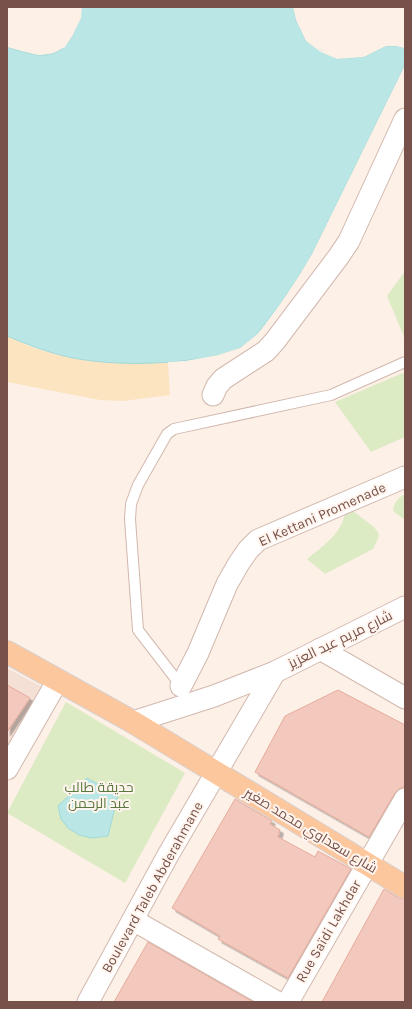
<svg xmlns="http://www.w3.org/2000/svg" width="412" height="1009" font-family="Karla,Cairo,sans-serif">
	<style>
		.residential { fill: #f5e0d5 }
		.green { fill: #dcebc4 }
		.sand { fill: #fde4c1 }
		.water { fill: #bae7e5; stroke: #a0dad8 }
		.pier { fill: #fdf0e7 }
		.building { fill: #f3c9bd; stroke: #e6ab9d; filter: url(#shadow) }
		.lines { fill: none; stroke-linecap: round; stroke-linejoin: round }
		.lane-casing { stroke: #d2b8ae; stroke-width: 12 }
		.street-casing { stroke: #d2b8ae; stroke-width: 23 }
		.primary-casing { stroke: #d9cfcc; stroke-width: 24 }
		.lane { stroke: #fff; stroke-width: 10 }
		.street { stroke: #fff; stroke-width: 21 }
		.primary { stroke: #fdc79e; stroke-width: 22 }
		.labels { text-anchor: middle; stroke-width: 4; stroke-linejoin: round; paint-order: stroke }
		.street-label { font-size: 14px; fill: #78524a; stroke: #fff5ee }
		.park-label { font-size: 14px; fill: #5a783f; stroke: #fff5ee }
	</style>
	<defs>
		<filter id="shadow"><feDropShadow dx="3.5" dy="3.5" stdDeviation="0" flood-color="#0004"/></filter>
	</defs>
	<rect width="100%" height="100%" fill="#fdf0e7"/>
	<polygon class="residential" points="7,668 48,690 7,763"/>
	<g class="green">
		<polygon points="405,271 405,339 387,296"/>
		<polygon points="405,372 405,437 371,452 335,402"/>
		<path d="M405,494V520L393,511C394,502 398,498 405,494Z"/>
		<path d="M353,511L374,527L379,534L377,541L373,549L325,574L307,559C318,550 335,538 341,525C343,522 344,517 345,513Z"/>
		<polygon points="66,702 185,773 125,883 7,813"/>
	</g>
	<path class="sand" d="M7,336C16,340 26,345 35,348C78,363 124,364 168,362L170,395L123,401L100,400L7,382Z"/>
	<g class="water">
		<path d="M82,7H293L296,20L306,41L337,59L364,57L386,46H396L405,48V65L312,254C300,274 288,294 274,312C264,325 255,339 241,347C231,353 214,356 203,358C161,365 106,366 64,356C44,351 26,344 7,336V47C17,50 28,54 38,55C47,56 58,53 64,47C74,39 80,19 82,7Z"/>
		<polygon points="87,778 118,795 108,836 92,838 79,835 68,828 61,819 58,806"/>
	</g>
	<g class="pier">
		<polygon points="80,7 82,7 81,18 73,35 65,47 53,53 38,55 7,47 7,45 38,53 52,51 64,45 71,34 79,17"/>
		<polygon points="293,7 295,7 298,20 307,39 322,50 337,57 364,55 386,44 396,44 404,46 404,48 396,46 386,46 364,57 337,59 321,52 306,41 296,20"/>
		<polygon points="405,65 405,69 313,255 302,275 285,301 260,334 242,349 218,357 186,363 168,364 168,362 186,361 218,355 240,348 259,333 283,300 300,274 312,254"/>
	</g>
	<g class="building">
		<polygon points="7,685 30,698 7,732"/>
		<polygon points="338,690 405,725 405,785 404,787 399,789 395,793 369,837 255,772 285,716"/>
		<polygon points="235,799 272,821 270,824 280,830 278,837 315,857 318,851 351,869 288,978 218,939 220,936 172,908"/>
		<polygon points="384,889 399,898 405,899 405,1002 322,1002"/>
		<polygon points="148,942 253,1002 114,1002"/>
	</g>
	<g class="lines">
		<defs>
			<polyline id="lane" points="182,687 138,630 130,519 131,504 138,485 167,434 174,429 331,395 405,362"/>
			<g id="street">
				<polyline points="213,395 217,386 223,379 266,351 275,341 339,256 349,241 405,119"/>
				<polyline points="320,649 405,698"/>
				<polyline points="181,686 198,653 227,584 239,563 248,550 258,540 405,477"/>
				<polyline points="133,722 214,696 275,672 405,607"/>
				<polyline points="7,769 58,680"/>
				<polyline points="133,920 277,1002"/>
				<polyline points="88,1002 168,855 275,672"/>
				<polyline points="288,1002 405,799"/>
			</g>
			<polyline id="primary" points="7,652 133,722 405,887"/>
		</defs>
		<use href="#lane" class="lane-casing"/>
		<use href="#street" class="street-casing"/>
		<use href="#primary" class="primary-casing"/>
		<use href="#lane" class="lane"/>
		<use href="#street" class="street"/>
		<use href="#primary" class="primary"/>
	</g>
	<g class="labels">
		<g class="street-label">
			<text transform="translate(322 514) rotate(-24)" y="5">El Kettani Promenade</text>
			<text transform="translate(340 639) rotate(-26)" y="5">شارع مريم عبد العزيز</text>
			<text transform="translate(311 830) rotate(31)" y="5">شارع سعداوي محمد صغير</text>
			<text transform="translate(152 887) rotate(-61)" y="5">Boulevard Taleb Abderahmane</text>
			<text transform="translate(328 931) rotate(-60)" y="5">Rue Saïdi Lakhdar</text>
		</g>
		<g class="park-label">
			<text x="99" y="792">حديقة طالب<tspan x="99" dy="16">عبد الرحمن</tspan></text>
		</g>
	</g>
	<rect width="412" height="1009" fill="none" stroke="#78524a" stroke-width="16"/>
</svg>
